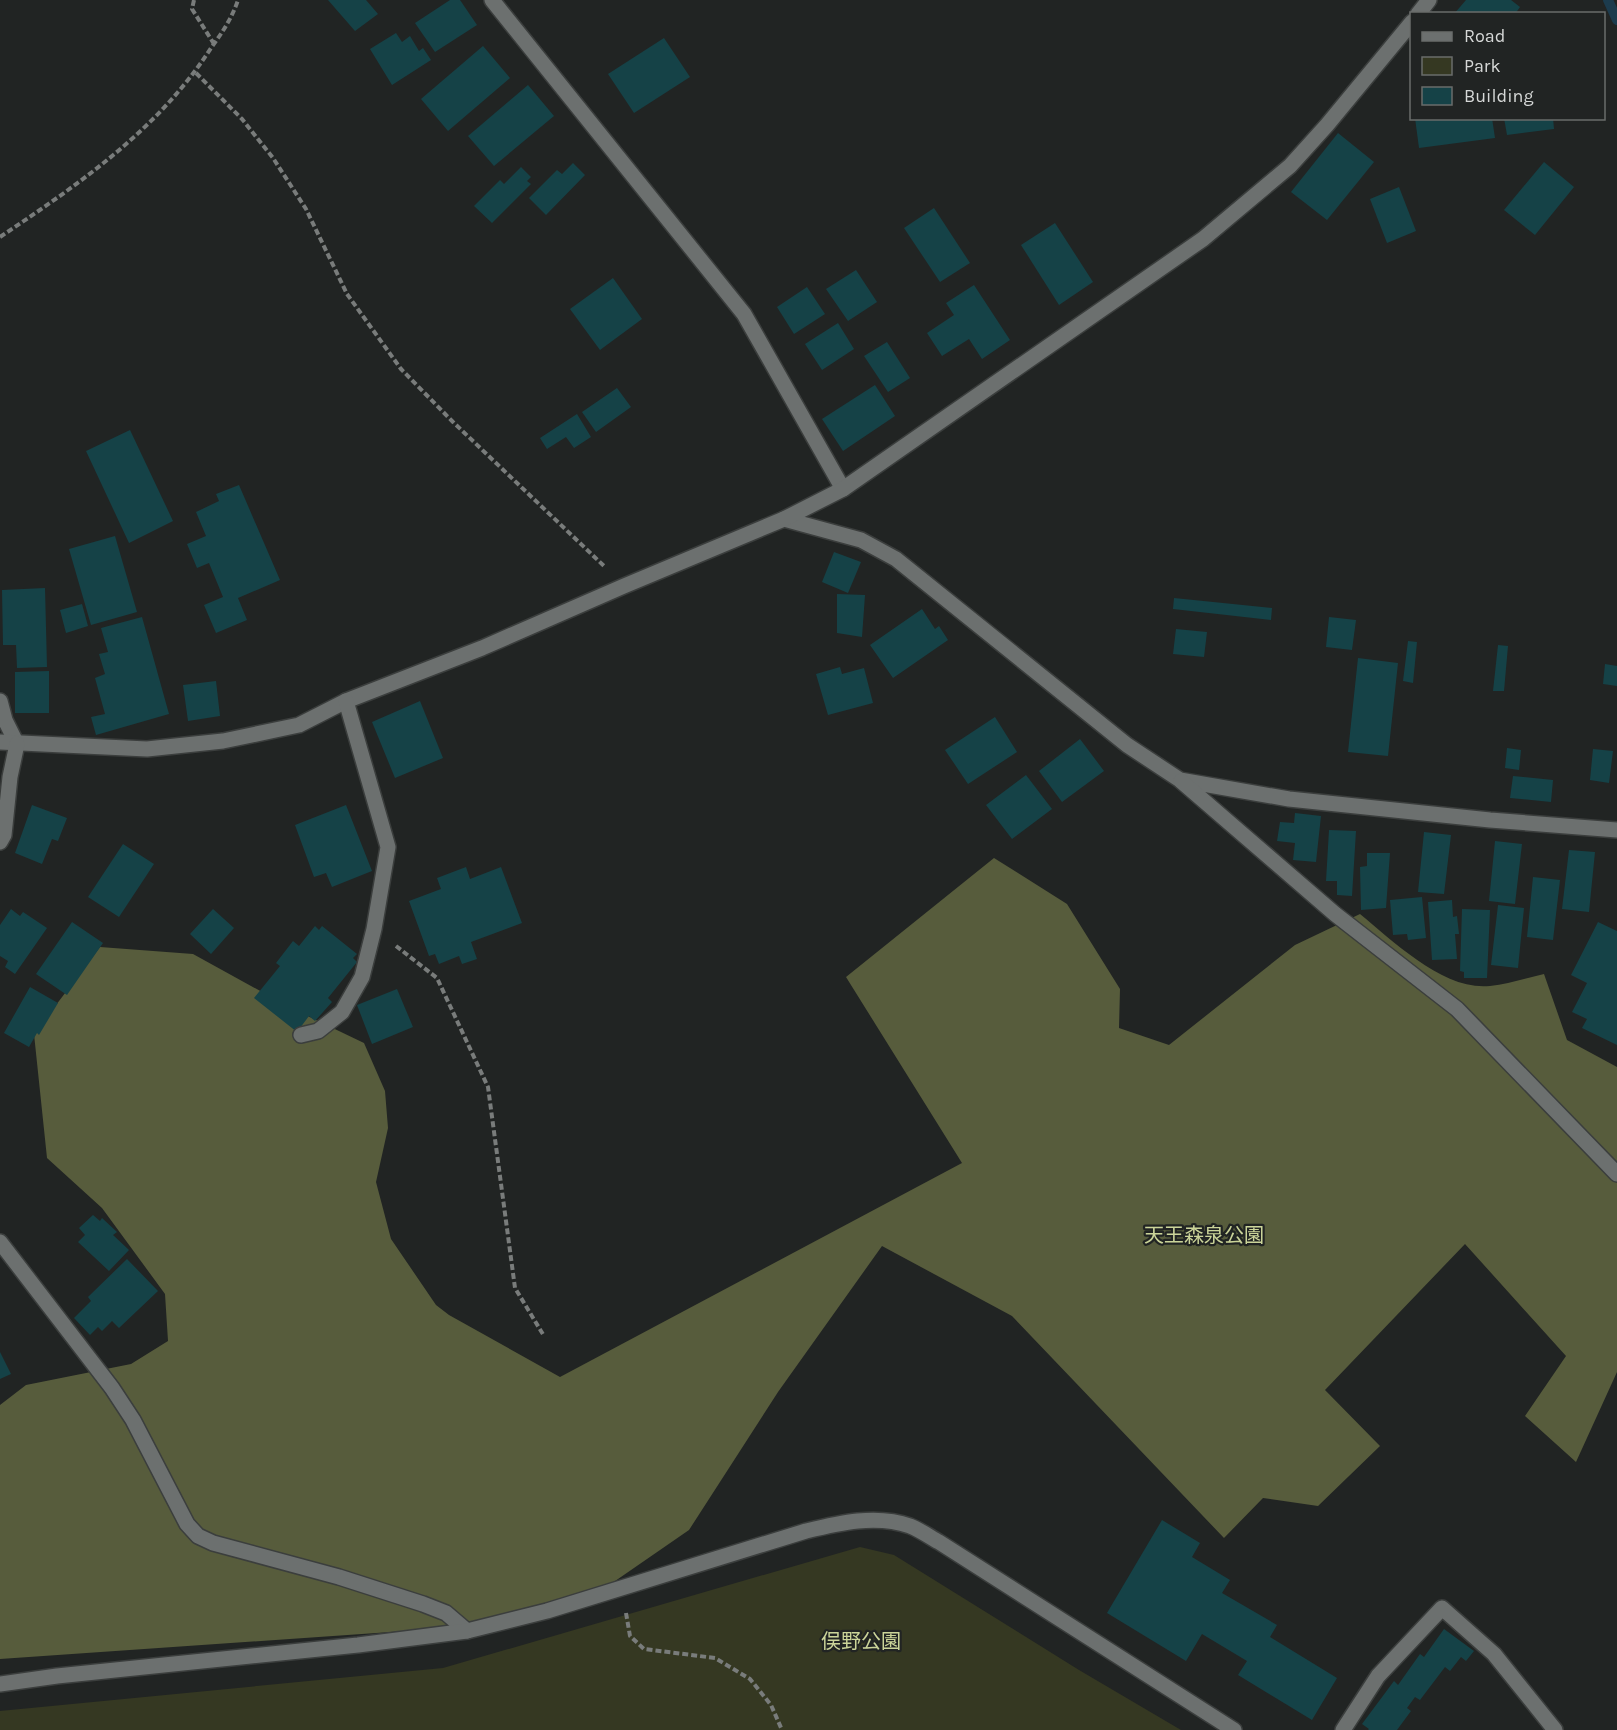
<svg xmlns="http://www.w3.org/2000/svg" width="1617" height="1730" font-family="Karla,'Noto Sans JP',sans-serif">
	<style>
		.green { fill: #353822 }
		.forest { fill: #575c3c }
		.lines { fill: none; stroke-linecap: round; stroke-linejoin: round }
		.stream { stroke: #1c3b4d; stroke-width: 10 }
		.building { fill: #154247 }
		.service-casing { stroke: #3b3e3d; stroke-width: 18 }
		.minor-casing { stroke: #3b3e3d; stroke-width: 18 }
		.path { stroke: #797c7b; stroke-width: 4; stroke-dasharray: 6 3; stroke-linecap: butt }
		.service { stroke: #6c706f; stroke-width: 15 }
		.minor { stroke: #6c706f; stroke-width: 15 }
		.labels { text-anchor: middle; stroke-width: 4.5; stroke-linejoin: round; paint-order: stroke }
		.park-label { font-size: 20px; fill: #cbd499; stroke: #212423 }
	</style>
	<rect width="100%" height="100%" fill="#212423"/>
	<polygon class="green" points="860,1547 894,1555 1079,1670 1181,1730 0,1730 0,1711 443,1668"/>
	<path class="forest" d="M994,858L1067,904L1120,989L1119,1028L1169,1045L1295,945L1360,914C1393,941 1444,991 1490,986C1508,984 1526,978 1544,974L1567,1040L1617,1067V1372L1576,1462L1525,1416L1566,1356L1465,1244L1325,1390L1380,1446L1318,1506L1263,1498L1224,1538L1012,1316L882,1246L778,1392L689,1530L605,1588L477,1626L0,1659V1405L26,1385L131,1364L168,1341L165,1294L102,1208L47,1158L34,1034L100,947L193,954L293,1009L364,1043L385,1091L388,1128L376,1182L391,1239L436,1305L449,1315L560,1377L962,1163L846,977Z"/>
	<g class="lines">
		<polyline class="stream" points="1608,0 1617,20"/>
	</g>
	<g class="building">
		<polygon points="328,0 366,0 378,14 355,31"/>
		<polygon points="450,0 460,0 477,25 435,52 415,23"/>
		<polygon points="1466,0 1511,0 1520,7 1515,14 1454,14"/>
		<polygon points="396,33 402,42 410,36 419,51 423,48 431,60 392,85 370,49"/>
		<polygon points="664,38 690,77 634,113 608,74"/>
		<polygon points="483,46 510,78 448,131 421,99"/>
		<polygon points="528,85 554,116 494,166 468,136"/>
		<polygon points="1415,118 1492,118 1495,138 1419,148"/>
		<polygon points="1504,118 1553,118 1554,129 1507,135"/>
		<polygon points="1338,133 1374,162 1327,220 1291,192"/>
		<polygon points="1544,162 1574,187 1535,235 1504,210"/>
		<polygon points="573,163 585,175 546,215 529,198 557,170 562,174"/>
		<polygon points="521,167 531,177 527,181 531,184 492,223 474,206 500,180 504,184"/>
		<polygon points="1399,187 1416,231 1387,243 1370,199"/>
		<polygon points="934,208 970,263 940,282 904,228"/>
		<polygon points="1055,223 1093,282 1059,305 1021,245"/>
		<polygon points="856,270 877,302 848,321 826,289"/>
		<polygon points="613,278 642,319 600,350 570,309"/>
		<polygon points="974,285 1010,340 982,359 969,339 942,356 927,333 954,315 946,303"/>
		<polygon points="807,287 825,314 794,334 777,307"/>
		<polygon points="838,323 854,349 822,370 805,344"/>
		<polygon points="887,342 910,378 888,392 864,356"/>
		<polygon points="875,385 895,416 843,451 822,419"/>
		<polygon points="617,388 631,407 596,432 582,412"/>
		<polygon points="577,414 591,437 574,448 566,437 547,449 540,438"/>
		<polygon points="130,430 173,521 129,543 86,451"/>
		<polygon points="239,485 280,580 238,598 247,620 216,633 204,605 223,597 209,563 197,568 187,544 206,536 196,512 219,501 216,494"/>
		<polygon points="115,536 137,612 91,625 69,549"/>
		<polygon points="834,552 861,562 848,593 822,582"/>
		<polygon points="45,588 47,667 17,668 16,645 3,645 2,590"/>
		<polygon points="837,594 865,595 862,637 837,633"/>
		<polygon points="1174,598 1272,608 1271,620 1173,609"/>
		<polygon points="82,604 88,626 66,633 60,610"/>
		<polygon points="922,609 935,629 939,626 948,640 893,678 870,645"/>
		<polygon points="142,617 169,714 96,735 91,717 105,714 95,678 105,674 99,654 108,652 101,628"/>
		<polygon points="1329,617 1356,620 1352,650 1326,647"/>
		<polygon points="1176,629 1207,632 1204,657 1173,654"/>
		<polygon points="1408,641 1417,642 1413,683 1403,681"/>
		<polygon points="1498,645 1508,646 1504,691 1493,691"/>
		<polygon points="1358,658 1398,663 1388,756 1348,752"/>
		<polygon points="1605,664 1617,666 1617,686 1603,684"/>
		<polygon points="840,667 842,674 864,668 873,703 828,715 816,674"/>
		<polygon points="49,671 49,713 15,713 15,672"/>
		<polygon points="216,681 220,716 188,721 183,685"/>
		<polygon points="420,701 443,758 395,778 372,722"/>
		<polygon points="995,717 1017,752 968,784 945,750"/>
		<polygon points="1080,739 1104,771 1062,802 1039,771"/>
		<polygon points="1507,748 1521,750 1519,770 1505,768"/>
		<polygon points="1593,749 1613,751 1609,783 1590,780"/>
		<polygon points="1026,775 1052,809 1012,839 986,805"/>
		<polygon points="1513,776 1553,780 1551,802 1510,798"/>
		<polygon points="32,805 67,818 58,841 52,839 42,864 15,853"/>
		<polygon points="346,805 372,871 332,887 326,873 314,877 295,825"/>
		<polygon points="1295,813 1321,816 1316,862 1293,860 1295,843 1277,841 1280,822 1294,823"/>
		<polygon points="1329,830 1356,831 1352,896 1337,895 1337,881 1326,881"/>
		<polygon points="1424,832 1451,835 1444,894 1418,892"/>
		<polygon points="1495,841 1522,844 1515,904 1489,901"/>
		<polygon points="123,844 154,864 119,917 88,897"/>
		<polygon points="1569,850 1595,852 1589,912 1562,909"/>
		<polygon points="1367,853 1390,853 1386,908 1361,910 1360,867 1367,866"/>
		<polygon points="466,867 470,879 501,867 522,923 471,942 477,959 462,964 459,956 439,964 435,954 429,956 409,901 441,889 437,878"/>
		<polygon points="1533,877 1560,880 1553,940 1527,937"/>
		<polygon points="1422,897 1426,938 1408,940 1407,934 1393,935 1390,900"/>
		<polygon points="1452,900 1453,917 1457,916 1459,934 1455,934 1457,959 1432,960 1428,902"/>
		<polygon points="1498,905 1524,908 1518,968 1491,965"/>
		<polygon points="11,909 20,916 23,912 47,928 15,974 5,967 8,961 0,956 0,925"/>
		<polygon points="213,909 234,928 211,954 190,934"/>
		<polygon points="1462,909 1490,910 1487,978 1464,978 1464,972 1460,971"/>
		<polygon points="72,922 103,943 67,995 36,974"/>
		<polygon points="1598,922 1617,931 1617,1045 1582,1028 1587,1019 1572,1012 1587,983 1571,975"/>
		<polygon points="315,926 319,930 322,926 357,954 353,958 357,962 328,998 332,1002 315,1021 309,1016 297,1032 254,998 280,966 276,963 293,941 299,946"/>
		<polygon points="30,987 58,1003 39,1035 37,1033 29,1047 4,1033"/>
		<polygon points="397,989 413,1027 372,1044 357,1005"/>
		<polygon points="93,1215 100,1221 102,1218 117,1232 113,1235 129,1250 109,1271 78,1242 85,1235 79,1228"/>
		<polygon points="127,1259 158,1291 119,1328 112,1321 102,1331 98,1327 90,1335 74,1318 91,1301 88,1297"/>
		<polygon points="0,1352 11,1374 0,1379"/>
		<polygon points="1162,1520 1200,1543 1192,1557 1230,1580 1222,1593 1277,1625 1270,1637 1337,1678 1312,1720 1238,1675 1247,1661 1202,1634 1186,1661 1107,1613"/>
		<polygon points="1444,1629 1474,1651 1466,1661 1461,1657 1450,1671 1445,1667 1420,1700 1415,1697 1407,1708 1411,1711 1397,1730 1368,1730 1369,1729 1362,1724 1394,1681 1398,1685 1420,1654 1424,1657"/>
	</g>
	<g class="lines">
		<defs>
			<g id="service">
				<polyline points="0,701 5,720 17,744"/>
				<polyline points="1343,1730 1378,1676 1442,1608 1494,1654 1555,1730"/>
			</g>
			<g id="minor">
				<polyline points="492,0 744,314 843,489"/>
				<polyline points="1418,14 1429,0"/>
				<polyline points="784,519 861,540 896,559 1127,745 1180,780 1289,799 1490,820 1617,830"/>
				<polyline points="0,742 147,749 223,741 299,725 346,701 482,648 624,586 784,519 843,489 1203,239 1290,166 1327,125 1412,22"/>
				<polyline points="1181,781 1335,914 1457,1009 1617,1174"/>
				<polyline points="0,842 4,835 10,777 17,744"/>
				<polyline points="301,1035 318,1031 342,1012 362,977 374,929 388,847 346,701"/>
				<polyline points="0,1242 112,1388 133,1420 187,1524 198,1536 213,1543 339,1577 423,1604 446,1613 467,1631"/>
				<path d="M0,1684L57,1676L358,1645L467,1631L547,1611L806,1531C839,1523 876,1514 910,1526C920,1530 930,1537 939,1542L1234,1730"/>
			</g>
		</defs>
		<use href="#service" class="service-casing"/>
		<use href="#minor" class="minor-casing"/>
		<g class="path">
			<polyline points="194,0 192,9 214,44"/>
			<polyline points="196,73 242,119 273,158 306,209 347,294 401,369 453,422 604,566"/>
			<path d="M0,237C79,184 158,130 211,48C222,33 232,18 238,0"/>
			<polyline points="396,946 437,978 488,1087 515,1288 544,1336"/>
			<polyline points="626,1613 630,1636 644,1649 715,1658 750,1679 771,1705 782,1730"/>
		</g>
		<use href="#service" class="service"/>
		<use href="#minor" class="minor"/>
	</g>
	<g class="labels">
		<g class="park-label">
			<text x="1204" y="1242">天王森泉公園</text>
			<text x="861" y="1648">俣野公園</text>
		</g>
	</g>
	<rect x="1410" y="12" width="195" height="108" fill="#212423" stroke="#696c6b" stroke-width="1.5"/>
	<rect x="1422" y="32" width="30" height="9" fill="#6c706f" stroke="#696c6b" stroke-width="1.5"/>
	<text x="1464" y="42" font-size="18" fill="#d6d8d7">Road</text>
	<rect x="1422" y="57" width="30" height="18" fill="#353822" stroke="#696c6b" stroke-width="1.5"/>
	<text x="1464" y="72" font-size="18" fill="#d6d8d7">Park</text>
	<rect x="1422" y="87" width="30" height="18" fill="#154247" stroke="#696c6b" stroke-width="1.5"/>
	<text x="1464" y="102" font-size="18" fill="#d6d8d7">Building</text>
</svg>
